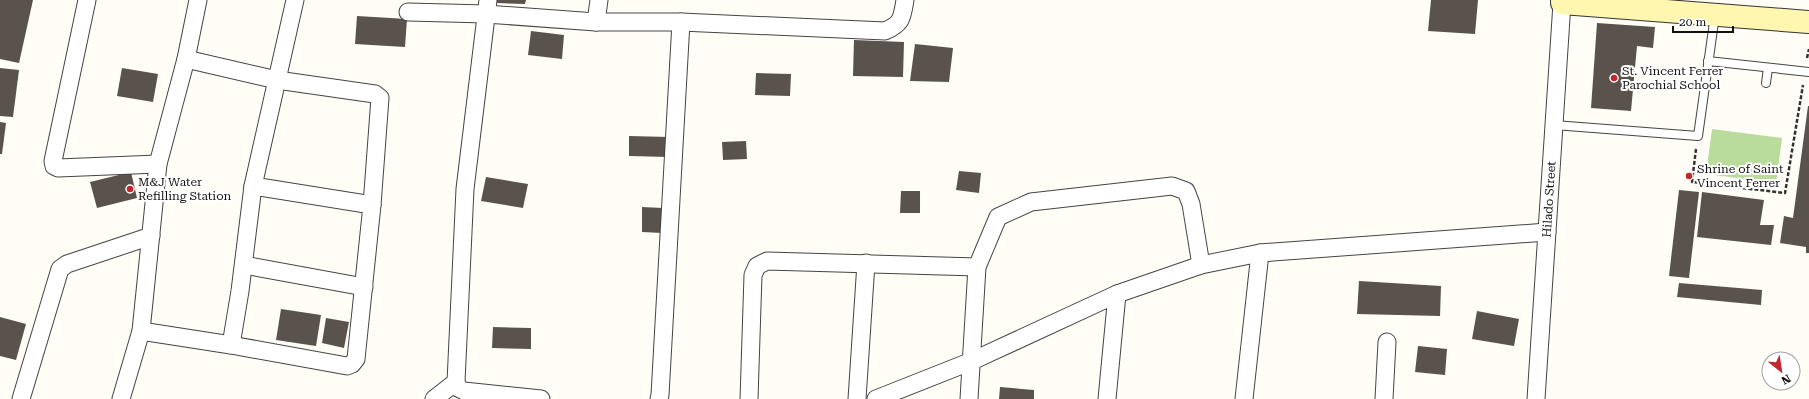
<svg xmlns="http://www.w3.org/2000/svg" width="1809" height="399" font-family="'Roboto Serif',serif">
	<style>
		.forest { fill: #b9dc9c }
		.building { fill: #5a524d }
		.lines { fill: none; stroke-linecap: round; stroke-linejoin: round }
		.lane-casing { stroke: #444; stroke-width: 10 }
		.street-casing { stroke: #444; stroke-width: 19 }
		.secondary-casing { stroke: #333; stroke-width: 24 }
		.path { stroke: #333; stroke-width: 2.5; stroke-dasharray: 4 2; stroke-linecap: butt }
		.lane { stroke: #fff; stroke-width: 8 }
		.street { stroke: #fff; stroke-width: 17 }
		.secondary { stroke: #fff6b0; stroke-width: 22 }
		.poi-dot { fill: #c4262e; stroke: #fff; stroke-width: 1.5 }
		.labels { text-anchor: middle; stroke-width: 4; stroke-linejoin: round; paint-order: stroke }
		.poi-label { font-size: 12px; fill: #111; stroke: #fff; text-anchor: start }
		.street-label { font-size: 12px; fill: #111; stroke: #fff }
	</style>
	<rect width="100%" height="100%" fill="#fffdf5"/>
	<polygon class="forest" points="1712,129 1782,138 1776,183 1706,174"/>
	<g class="building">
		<polygon points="0,0 33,0 19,63 0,59"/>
		<polygon points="497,0 526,0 525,4 497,3"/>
		<polygon points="1431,0 1478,0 1475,34 1428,31"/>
		<polygon points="357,16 407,19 405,47 355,44"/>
		<polygon points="1597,23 1655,27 1653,48 1637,46 1631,111 1591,108"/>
		<polygon points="531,31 564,35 562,59 528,55"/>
		<polygon points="854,40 904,42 903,77 853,76"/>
		<polygon points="915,44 953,48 949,82 910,81"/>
		<polygon points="0,68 19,70 13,117 0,116"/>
		<polygon points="122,68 158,74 153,102 117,96"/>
		<polygon points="756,73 791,74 790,96 755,95"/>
		<polygon points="1808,106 1809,106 1809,253 1806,253 1806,247 1780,243 1784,216 1793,218"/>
		<polygon points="0,122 6,123 2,154 0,154"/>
		<polygon points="629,136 669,137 668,157 629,156"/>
		<polygon points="746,141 747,159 723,160 722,142"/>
		<polygon points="959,171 981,173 979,193 956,190"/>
		<polygon points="131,172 137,198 97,208 90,182"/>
		<polygon points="486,177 528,184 523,208 481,201"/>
		<polygon points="1679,190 1699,192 1689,278 1669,276"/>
		<polygon points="901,191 920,191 920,213 900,213"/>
		<polygon points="1702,192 1764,200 1760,225 1774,225 1771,245 1697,237"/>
		<polygon points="642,207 663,208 662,233 642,232"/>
		<polygon points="1359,281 1441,286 1440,316 1357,314"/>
		<polygon points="1679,283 1762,290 1761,305 1677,297"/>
		<polygon points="281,309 321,315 316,346 276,340"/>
		<polygon points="1477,311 1519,319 1514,346 1472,339"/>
		<polygon points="0,317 26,324 16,360 0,356"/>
		<polygon points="326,318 349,322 344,348 322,343"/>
		<polygon points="493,327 531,328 531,349 492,348"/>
		<polygon points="1418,346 1447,349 1445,375 1415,372"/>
		<polygon points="1000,387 1034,390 1034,399 999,399"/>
	</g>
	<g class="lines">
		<defs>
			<g id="lane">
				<polyline points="1708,61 1809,72"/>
				<polyline points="1766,83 1768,68"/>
				<polyline points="1554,125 1698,136 1715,15"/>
			</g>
			<g id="street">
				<polyline points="87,0 53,161 54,166 58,168 158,164"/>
				<polyline points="488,0 465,189 456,382 458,388 464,391 541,399"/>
				<path d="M408,12L486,14L596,22H681L885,31C902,24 902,18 905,0"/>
				<polyline points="596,22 599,0"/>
				<polyline points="253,186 372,205"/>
				<polyline points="244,265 364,287"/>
				<polyline points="141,331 231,345 347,366 352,364 356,359 372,205 380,98 375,94 277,80 186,59"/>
				<polyline points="231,345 240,291 253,186 295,0"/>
				<polyline points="21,399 60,269 67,264 151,236"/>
				<polyline points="121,399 141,331 158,164 186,59 198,0"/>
				<polyline points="434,399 456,382"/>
				<polyline points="659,399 660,395 681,22"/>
				<polyline points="749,399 753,275 757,266 767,261 977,267 998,217 1031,202 1172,186 1186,191 1191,204 1201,265"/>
				<polyline points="857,399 866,263"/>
				<polyline points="876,399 972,361 1117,294 1201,265 1260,253 1547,232"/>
				<polyline points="969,399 977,267"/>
				<polyline points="1107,399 1117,294"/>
				<polyline points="1244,399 1260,253"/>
				<polyline points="1384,399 1387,342"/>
				<path id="s1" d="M1536,399L1562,3"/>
			</g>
			<polyline id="secondary" points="1562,0 1562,3 1809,22"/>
		</defs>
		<use href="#lane" class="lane-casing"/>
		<use href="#street" class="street-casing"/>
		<use href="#secondary" class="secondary-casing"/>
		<g class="path">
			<polyline points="1807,58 1809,49"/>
			<polyline points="1696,149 1692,182 1785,193 1803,85"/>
		</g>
		<use href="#lane" class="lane"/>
		<use href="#street" class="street"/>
		<use href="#secondary" class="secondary"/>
	</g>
	<g class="poi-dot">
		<circle cx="1614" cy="78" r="4"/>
		<circle cx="1689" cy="176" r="4"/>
		<circle cx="130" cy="189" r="4"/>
	</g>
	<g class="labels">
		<g class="poi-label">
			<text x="1622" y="75">St. Vincent Ferrer<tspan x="1622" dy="14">Parochial School</tspan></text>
			<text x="1697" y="173">Shrine of Saint<tspan x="1697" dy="14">Vincent Ferrer</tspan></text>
			<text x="138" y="186">M&amp;J Water<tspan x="138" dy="14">Refilling Station</tspan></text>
		</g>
		<g class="street-label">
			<text dy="4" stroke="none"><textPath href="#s1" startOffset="200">Hilado Street</textPath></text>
		</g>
	</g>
	<g transform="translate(1781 371) rotate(150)"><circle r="19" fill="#ffffff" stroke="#a0a0a0"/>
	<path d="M0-3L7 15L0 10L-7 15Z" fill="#c4262e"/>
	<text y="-6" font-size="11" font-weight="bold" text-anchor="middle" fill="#111111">N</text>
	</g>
	<path d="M1673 26v6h60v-6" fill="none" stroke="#111111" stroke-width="2"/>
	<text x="1679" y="26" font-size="12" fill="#111111" stroke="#ffffff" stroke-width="3" paint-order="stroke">20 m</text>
</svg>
